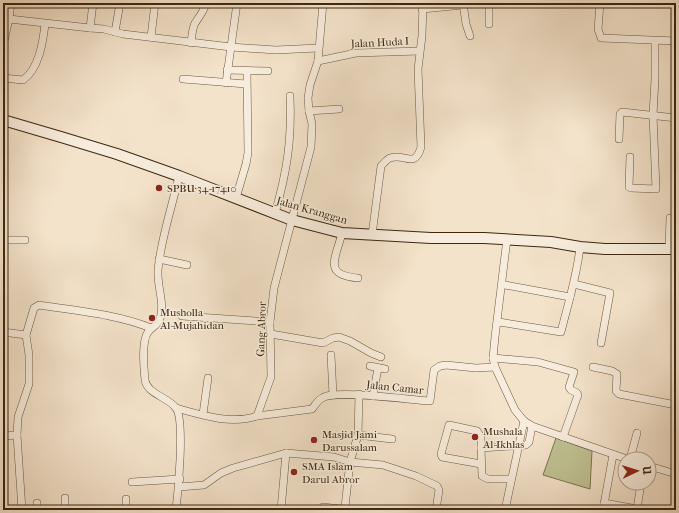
<svg xmlns="http://www.w3.org/2000/svg" width="679" height="513" font-family="'IM FELL French Canon',serif">
	<style>
		.green { fill: #c0c294; stroke: #7e7552 }
		.lines { fill: none; stroke-linecap: round; stroke-linejoin: round }
		.street-casing { stroke: #6a573f; stroke-width: 8 }
		.secondary-casing { stroke: #3c2810; stroke-width: 12 }
		.street { stroke: #f8eddd; stroke-width: 7 }
		.secondary { stroke: #f8eddd; stroke-width: 10 }
		.poi-dot { fill: #8f2418; stroke: #f8eddd; stroke-width: 1.5 }
		.labels { text-anchor: middle; stroke-width: 3; stroke-linejoin: round; paint-order: stroke }
		.street-label { font-size: 11px; fill: #3c2810; stroke: #f8eddd }
		.poi-label { font-size: 11px; fill: #3c2810; stroke: #f8eddd; text-anchor: start }
	</style>
	<rect width="100%" height="100%" fill="#f4e3cb"/>
	<filter id="stains"><feTurbulence type="fractalNoise" baseFrequency=".005" numOctaves="4"/><feColorMatrix values="0 0 0 0 .2 0 0 0 0 .09 0 0 0 0 .02 0 0 0 .5 -.17"/></filter>
	<radialGradient id="worn" r=".72"><stop offset=".6" stop-color="#630" stop-opacity="0"/><stop offset="1" stop-color="#630" stop-opacity=".3"/></radialGradient>
	<polygon class="green" points="556,438 592,451 590,489 543,475"/>
	<g class="lines">
		<defs>
			<g id="street">
				<polyline points="463,3 466,24 470,36"/>
				<polyline points="489,3 489,24"/>
				<polyline points="600,3 598,29 601,38 676,41"/>
				<polyline points="422,9 463,5"/>
				<polyline points="9,19 90,28 104,29 123,34 231,47 276,50 318,48"/>
				<polyline points="90,28 93,3"/>
				<polyline points="115,32 120,3"/>
				<polyline points="151,37 155,3"/>
				<path d="M191,43C192,36 192,29 195,23C200,16 204,11 206,3"/>
				<polyline points="3,46 9,19 11,3"/>
				<polyline points="318,61 356,53 419,51"/>
				<polyline points="227,70 268,71"/>
				<path d="M3,78L23,80C39,69 43,42 45,24"/>
				<polyline points="183,79 246,84"/>
				<polyline points="226,83 237,3"/>
				<polyline points="309,111 339,109"/>
				<polyline points="619,139 620,114 622,112 676,118"/>
				<polyline points="630,157 629,187 631,188 656,189 653,115 655,79 655,41"/>
				<polyline points="236,198 246,164 248,153 247,71"/>
				<path d="M275,213C287,172 292,139 290,96"/>
				<path d="M342,233C336,258 322,275 358,278"/>
				<path d="M372,235L381,166C384,163 387,159 390,158C405,153 415,169 421,147L418,69L422,36L423,3"/>
				<polyline points="507,239 495,337 493,358 495,367 515,410 524,421 532,426 627,459"/>
				<polyline points="3,240 25,240"/>
				<polyline points="669,249 670,218"/>
				<polyline points="159,259 187,265"/>
				<polyline points="574,284 610,293 601,343"/>
				<polyline points="505,285 570,297"/>
				<polyline points="182,316 270,322"/>
				<path d="M499,322L561,332C568,304 577,276 580,247"/>
				<polyline points="3,332 26,335"/>
				<polyline points="271,334 323,343 333,338 339,337 350,341 371,353 381,357"/>
				<polyline points="493,358 538,362 574,372 569,387 571,390 577,393 578,395 563,437"/>
				<polyline points="370,366 385,369"/>
				<polyline points="593,367 612,371 617,374 616,391 619,394 676,405"/>
				<polyline points="330,395 333,395 331,355"/>
				<polyline points="373,396 378,368"/>
				<path d="M176,408C201,415 232,425 257,416L312,409C315,405 318,400 322,398C335,389 410,400 430,401L434,370L440,366L446,365L476,368L495,367"/>
				<polyline points="203,414 208,378"/>
				<polyline points="257,416 271,377 270,322 274,288 311,147 312,124 309,111 308,98 310,85 318,61 323,3"/>
				<polyline points="358,435 392,439"/>
				<polyline points="3,436 17,435"/>
				<polyline points="481,448 482,476 488,479 511,479"/>
				<polyline points="630,459 637,433"/>
				<polyline points="481,464 442,457 441,454 449,425 477,431 481,437 481,448 526,445 529,442 532,426"/>
				<polyline points="649,466 676,474"/>
				<polyline points="132,482 180,479"/>
				<polyline points="179,487 204,485 221,473 233,468 286,453 334,457 350,462 383,465 416,476 437,486 439,490 436,510"/>
				<polyline points="65,498 65,510"/>
				<polyline points="126,499 126,510"/>
				<polyline points="604,503 637,509 641,483"/>
				<polyline points="323,507 341,509 345,507 350,462 358,435 359,394"/>
				<path d="M22,510L17,435L18,417L29,384V355L26,335L34,308L39,305C77,311 116,314 151,328"/>
				<polyline points="37,510 37,503"/>
				<path d="M176,510C178,493 185,420 176,408C168,397 147,394 145,380C144,368 141,342 148,332C152,327 159,324 160,319C165,303 157,287 158,270C161,238 172,207 179,176"/>
				<polyline points="281,510 286,453"/>
				<polyline points="505,510 524,421"/>
				<polyline points="603,510 613,455"/>
			</g>
			<polyline id="secondary" points="3,120 61,137 117,154 179,176 292,220 342,233 431,238 484,238 551,242 580,247 605,249 676,249"/>
		</defs>
		<use href="#street" class="street-casing"/>
		<use href="#secondary" class="secondary-casing"/>
		<use href="#street" class="street"/>
		<use href="#secondary" class="secondary"/>
	</g>
	<g class="poi-dot">
		<circle cx="159" cy="188" r="4"/>
		<circle cx="152" cy="318" r="4"/>
		<circle cx="475" cy="437" r="4"/>
		<circle cx="314" cy="440" r="4"/>
		<circle cx="294" cy="472" r="4"/>
	</g>
	<g class="labels">
		<g class="street-label">
			<text transform="translate(380 42) rotate(-3)" y="4">Jalan Huda I</text>
			<text transform="translate(312 210) rotate(16)" y="4">Jalan Kranggan</text>
			<text transform="translate(261 329) rotate(-88)" y="4">Gang Abror</text>
			<text transform="translate(395 387) rotate(6)" y="4">Jalan Camar</text>
		</g>
		<g class="poi-label">
			<text x="167" y="192">SPBU 34-17410</text>
			<text x="160" y="316">Musholla<tspan x="160" dy="13">Al-Mujahidan</tspan></text>
			<text x="483" y="435">Mushala<tspan x="483" dy="13">Al-Ikhlas</tspan></text>
			<text x="322" y="438">Masjid Jami<tspan x="322" dy="13">Darussalam</tspan></text>
			<text x="302" y="470">SMA Islam<tspan x="302" dy="13">Darul Abror</tspan></text>
		</g>
	</g>
	<rect width="679" height="513" fill="none" stroke="#f4e3cb" stroke-width="16"/>
	<rect x="4" y="4" width="671" height="505" fill="none" stroke="#3c2810" stroke-width="2"/>
	<rect x="8" y="8" width="663" height="497" fill="none" stroke="#3c2810"/>
	<g transform="translate(637 471) rotate(86)"><circle r="19" fill="#f8eddd" stroke="#ad9e8b"/>
	<path d="M0-3L7 15L0 10L-7 15Z" fill="#8f2418"/>
	<text y="-6" font-size="11" font-weight="bold" text-anchor="middle" fill="#3c2810">U</text>
	</g>
	<rect width="100%" height="100%" filter="url(#stains)"/>
	<rect width="100%" height="100%" fill="url(#worn)"/>
</svg>
